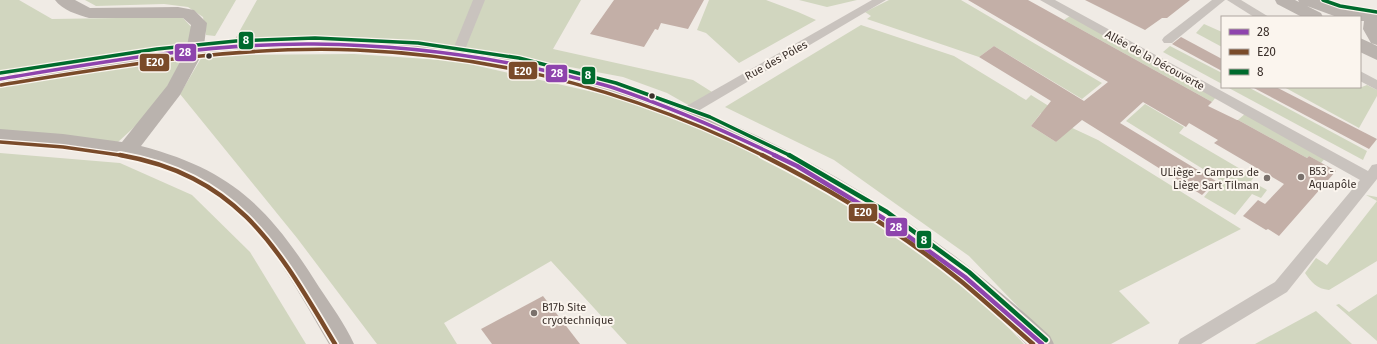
<svg xmlns="http://www.w3.org/2000/svg" width="1377" height="344" font-family="'Fira Sans',sans-serif">
	<style>
		.green { fill: #d1d6bf }
		.building { fill: #c3afa7 }
		.lines { fill: none; stroke-linecap: round; stroke-linejoin: round }
		.street { fill: #c9c3be; fill-rule: evenodd }
		.secondary { fill: #bab3ae; fill-rule: evenodd }
		.bus-1-far1-casing { stroke: #fbf5ee; stroke-width: 6 }
		.bus-1-casing { stroke: #fbf5ee; stroke-width: 8 }
		.bus-2-far1-casing { stroke: #fbf5ee; stroke-width: 6 }
		.bus-2-casing { stroke: #fbf5ee; stroke-width: 8 }
		.bus-3-far1-casing { stroke: #fbf5ee; stroke-width: 6 }
		.bus-3-casing { stroke: #fbf5ee; stroke-width: 8 }
		.bus-1-far1 { stroke: #8e44ad; stroke-width: 3.5 }
		.bus-1 { stroke: #8e44ad; stroke-width: 4.5 }
		.bus-2-far1 { stroke: #7a4b2a; stroke-width: 3.5 }
		.bus-2 { stroke: #7a4b2a; stroke-width: 4.5 }
		.bus-3-far1 { stroke: #006b2d; stroke-width: 3.5 }
		.bus-3 { stroke: #006b2d; stroke-width: 4.5 }
		.bus-dot { fill: #3b302b; stroke: #fbf5ee; stroke-width: 1.5 }
		.poi-dot { fill: #7a716c; stroke: #fbf5ee; stroke-width: 1.5 }
		.labels { text-anchor: middle; stroke-width: 4; stroke-linejoin: round; paint-order: stroke }
		.street-label { font-size: 11px; fill: #3b302b; stroke: #fbf5ee }
		.poi-label { font-size: 11px; fill: #3b302b; stroke: #fbf5ee; text-anchor: start }
		.line-badge { stroke: #fbf5ee; stroke-width: 1.5 }
		.badge-label { font-size: 11px; text-anchor: middle; font-weight: bold; fill: #fff }
	</style>
	<rect width="100%" height="100%" fill="#f0ebe5"/>
	<g class="green">
		<polygon points="0,0 19,0 52,19 182,17 195,31 189,45 98,59 185,54 163,94 144,118 118,142 0,131"/>
		<polygon points="85,0 236,0 215,36 206,35 203,17 188,7 164,4 96,6"/>
		<polygon points="257,0 581,0 553,49 693,80 712,92 690,106 667,93 623,77 480,50 361,37 234,41"/>
		<polygon points="709,0 766,0 798,12 816,20 739,63 706,33 697,30"/>
		<polygon points="799,0 857,0 827,7"/>
		<polygon points="889,0 961,0 1102,83 1082,99 994,46 979,57 867,19 871,16 865,12"/>
		<polygon points="1070,16 1216,97 1212,102 1064,20"/>
		<polygon points="1204,24 1222,32 1222,47 1196,33"/>
		<polygon points="861,25 954,56 1026,100 1031,95 1068,118 1062,123 1041,113 1031,126 1056,142 1068,126 1098,140 1241,229 1119,291 1150,323 1111,344 1054,344 969,256 834,160 725,107"/>
		<polygon points="1170,46 1222,73 1222,84 1163,52"/>
		<polygon points="354,54 456,61 686,113 819,179 965,282 1024,344 627,344 551,261 444,323 457,344 377,344 297,238 180,94 203,55"/>
		<polygon points="1367,85 1377,90 1377,96 1359,128 1284,87 1359,88"/>
		<polygon points="1227,87 1248,87 1367,151 1363,160"/>
		<polygon points="1145,104 1184,127 1179,133 1254,177 1251,181 1267,190 1261,198 1252,194 1235,215 1204,197 1219,179 1126,121"/>
		<polygon points="1246,113 1326,157 1321,163 1309,156 1307,158 1238,120"/>
		<polygon points="0,153 120,163 192,195 250,252 306,344 0,344"/>
		<path d="M1366,195L1377,197V261L1329,290C1317,289 1311,282 1305,273L1316,258L1327,265L1377,201Z"/>
		<polygon points="1377,294 1377,341 1336,305 1339,304 1349,312"/>
		<polygon points="1316,311 1352,344 1255,344"/>
	</g>
	<g class="building">
		<polygon points="614,0 704,0 688,29 661,23 658,30 655,29 644,47 590,34"/>
		<polygon points="968,0 1028,0 1212,102 1208,106 1237,120 1238,120 1307,158 1309,156 1336,171 1279,236 1268,229 1266,230 1243,216 1258,200 1265,204 1284,184 1214,143 1218,140 1189,123 1186,127 1143,102 1120,123 1216,181 1202,195 1082,120 1056,142 1031,126 1051,101 979,57 994,46 1084,101 1108,82"/>
		<polygon points="1085,0 1190,0 1167,18 1162,18 1145,30"/>
		<polygon points="1181,37 1222,59 1222,71 1172,44"/>
		<polygon points="1252,87 1276,87 1377,139 1369,149"/>
		<polygon points="543,296 580,344 492,344 481,329"/>
	</g>
	<g class="lines">
		<g class="street">
			<polygon points="473,0 485,0 464,52 462,55 454,55 452,52"/>
			<polygon points="872,0 886,0 693,114 683,114 681,111 683,108"/>
			<polygon points="1040,0 1055,0 1368,171 1372,165 1377,164 1377,179 1287,292 1201,344 1178,344 1180,339 1275,282 1360,180"/>
			<polygon points="1212,0 1225,0 1172,43 1164,43 1162,40 1164,37"/>
			<polygon points="1227,0 1241,0 1269,17 1254,17"/>
			<polygon points="1360,71 1377,80 1377,90 1360,81"/>
		</g>
		<g class="secondary">
			<path d="M55,0H75L90,8L178,7L194,10L207,23L204,45C527,12 814,117 1050,336L1054,344H1026C866,189 662,85 441,56C361,46 280,48 201,56L180,95L141,146C233,170 270,209 319,287C331,305 345,324 354,344H329C302,298 276,249 238,212C176,151 80,149 0,143V129L63,134L122,142L167,86L182,58L0,85V73L187,46L191,25L183,18H89C78,15 62,10 55,0Z"/>
			<polygon points="1275,0 1295,0 1299,2 1298,0 1321,0 1341,7 1377,13 1377,45 1371,43 1377,46 1377,60 1360,52 1360,38 1371,43 1363,29 1364,21 1360,21 1360,17 1337,17 1307,6 1321,13 1323,17 1302,17 1277,4"/>
		</g>
		<defs>
			<path id="bus-1-far1" d="M0,79C103,62 209,43 314,44C400,45 484,55 568,76C583,80 599,83 614,88C670,107 723,130 777,156"/>
			<polyline id="bus-1" points="774,155 797,166 883,218 965,277 1042,344"/>
			<g id="bus-2-far1">
				<path d="M1,85C118,66 238,45 356,50C498,56 636,92 764,156"/>
				<polyline points="0,142 63,147 126,156"/>
			</g>
			<g id="bus-2">
				<path d="M120,155C240,176 278,249 335,344"/>
				<path d="M762,155C832,190 900,232 962,282C986,302 1009,323 1033,344"/>
			</g>
			<g id="bus-3-far1">
				<polyline points="1323,0 1340,6 1377,12"/>
				<polyline points="0,73 157,49 236,41 315,38 418,43 519,58 616,83 710,117 791,156"/>
			</g>
			<polyline id="bus-3" points="789,155 887,212 969,272 1046,340"/>
		</defs>
		<use href="#bus-1-far1" class="bus-1-far1-casing"/>
		<use href="#bus-1" class="bus-1-casing"/>
		<use href="#bus-2-far1" class="bus-2-far1-casing"/>
		<use href="#bus-2" class="bus-2-casing"/>
		<use href="#bus-3-far1" class="bus-3-far1-casing"/>
		<use href="#bus-3" class="bus-3-casing"/>
		<use href="#bus-1-far1" class="bus-1-far1"/>
		<use href="#bus-1" class="bus-1"/>
		<use href="#bus-2-far1" class="bus-2-far1"/>
		<use href="#bus-2" class="bus-2"/>
		<use href="#bus-3-far1" class="bus-3-far1"/>
		<use href="#bus-3" class="bus-3"/>
	</g>
	<g class="bus-dot">
		<circle cx="209" cy="56" r="3.5"/>
		<circle cx="652" cy="96" r="3.5"/>
	</g>
	<g class="poi-dot">
		<circle cx="1301" cy="177" r="4"/>
		<circle cx="1267" cy="178" r="4"/>
		<circle cx="534" cy="313" r="4"/>
	</g>
	<g class="labels">
		<g class="street-label">
			<text transform="translate(776 60) rotate(-29)" y="4">Rue des Pôles</text>
			<text transform="translate(1155 60) rotate(29)" y="4">Allée de la Découverte</text>
		</g>
		<g class="poi-label">
			<text x="1309" y="175">B53 -<tspan x="1309" dy="13">Aquapôle</tspan></text>
			<text x="1259" y="176" text-anchor="end">ULiège - Campus de<tspan x="1259" dy="13">Liège Sart Tilman</tspan></text>
			<text x="542" y="311">B17b Site<tspan x="542" dy="13">cryotechnique</tspan></text>
		</g>
	</g>
	<g class="line-badge">
		<rect x="238" y="31" width="16" height="19" rx="4" fill="#006b2d"/>
		<rect x="174" y="43" width="23" height="19" rx="4" fill="#8e44ad"/>
		<rect x="139" y="53" width="31" height="19" rx="4" fill="#7a4b2a"/>
		<rect x="508" y="61" width="30" height="19" rx="4" fill="#7a4b2a"/>
		<rect x="545" y="64" width="23" height="19" rx="4" fill="#8e44ad"/>
		<rect x="581" y="66" width="15" height="19" rx="4" fill="#006b2d"/>
		<rect x="848" y="203" width="30" height="19" rx="4" fill="#7a4b2a"/>
		<rect x="885" y="217" width="23" height="20" rx="4" fill="#8e44ad"/>
		<rect x="916" y="230" width="16" height="19" rx="4" fill="#006b2d"/>
	</g>
	<g class="badge-label">
		<text x="246" y="44">8</text>
		<text x="185" y="56">28</text>
		<text x="155" y="66">E20</text>
		<text x="523" y="75">E20</text>
		<text x="557" y="77">28</text>
		<text x="588" y="79">8</text>
		<text x="863" y="216">E20</text>
		<text x="896" y="231">28</text>
		<text x="924" y="244">8</text>
	</g>
	<rect x="1221" y="16" width="140" height="72" fill="#fbf5ee" stroke="#aea6a0"/>
	<rect x="1229" y="29" width="20" height="6" fill="#8e44ad" stroke="#aea6a0"/>
	<text x="1257" y="36" font-size="12" fill="#3b302b">28</text>
	<rect x="1229" y="49" width="20" height="6" fill="#7a4b2a" stroke="#aea6a0"/>
	<text x="1257" y="56" font-size="12" fill="#3b302b">E20</text>
	<rect x="1229" y="69" width="20" height="6" fill="#006b2d" stroke="#aea6a0"/>
	<text x="1257" y="76" font-size="12" fill="#3b302b">8</text>
</svg>
